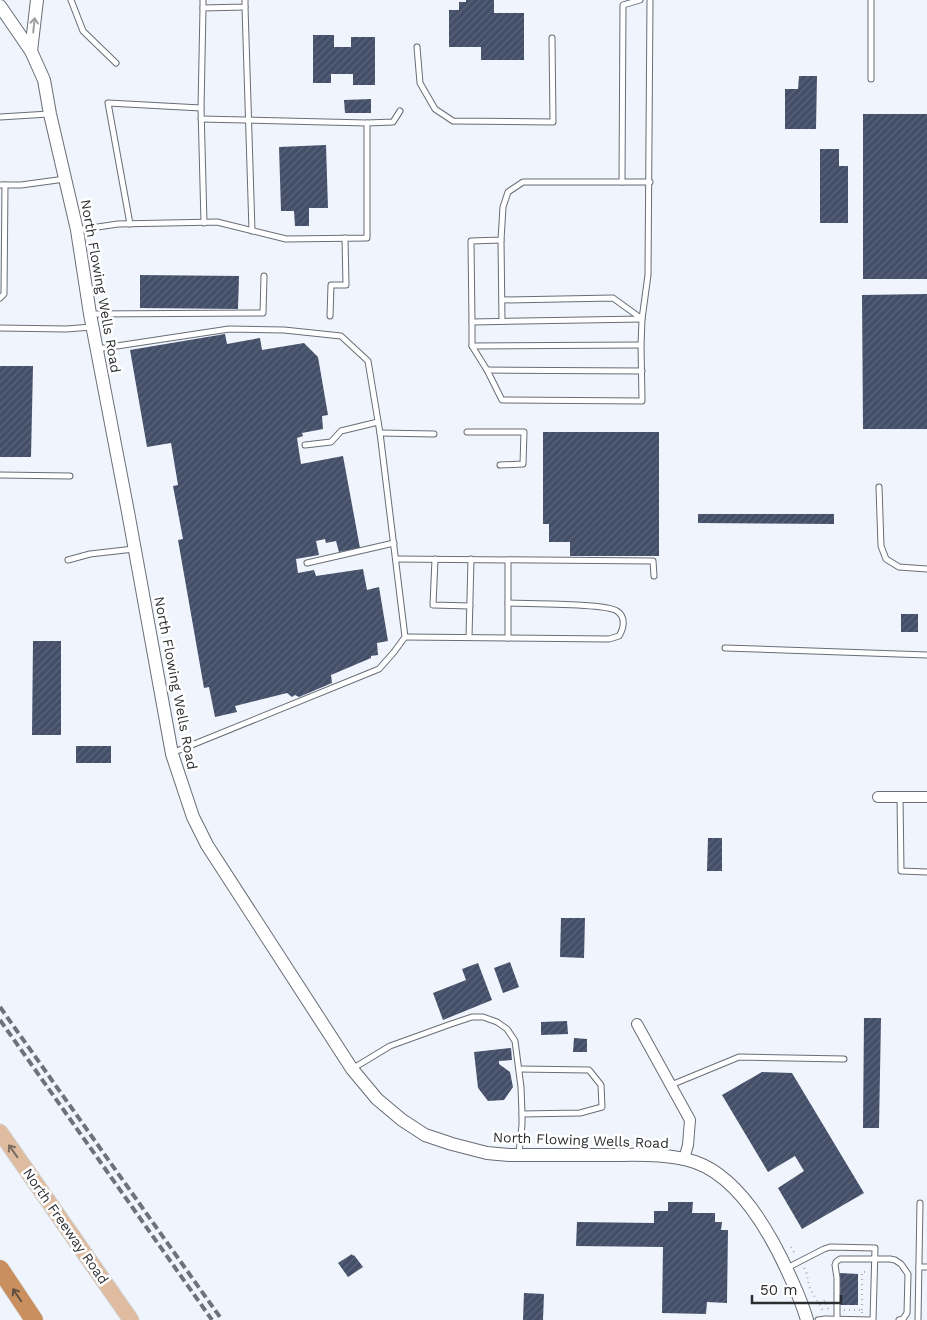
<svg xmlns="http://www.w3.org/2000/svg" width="927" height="1320" font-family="'Work Sans',sans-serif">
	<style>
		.building { fill: url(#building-hatch) }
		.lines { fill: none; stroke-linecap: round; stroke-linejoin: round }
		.service-casing { stroke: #696d75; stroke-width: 7 }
		.minor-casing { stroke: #696d75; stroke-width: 12 }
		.tertiary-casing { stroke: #696d75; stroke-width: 14 }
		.primary-casing { stroke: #d0d1d1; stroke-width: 17 }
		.motorway-casing { stroke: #d0d1d1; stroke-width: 19 }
		.path { stroke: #abafb6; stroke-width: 2; stroke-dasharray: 1 4; stroke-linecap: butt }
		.service { stroke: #fff; stroke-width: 5 }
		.minor { stroke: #fff; stroke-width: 10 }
		.tertiary { stroke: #fff; stroke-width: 12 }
		.primary { stroke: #dfbc9f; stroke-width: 15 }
		.motorway { stroke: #ca8f5f; stroke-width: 18 }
		.rail { stroke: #6f7277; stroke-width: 4; stroke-dasharray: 8 4; stroke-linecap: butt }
		.oneway { stroke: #a0a0a2 }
		.oneway2 { stroke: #7c6d62 }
		.oneway3 { stroke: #634f40 }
		.labels { text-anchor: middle; stroke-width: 5; stroke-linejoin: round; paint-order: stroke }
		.street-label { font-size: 14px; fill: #2b2d30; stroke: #fff }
	</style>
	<defs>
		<pattern id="building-hatch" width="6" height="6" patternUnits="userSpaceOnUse" patternTransform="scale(1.25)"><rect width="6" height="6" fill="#434f68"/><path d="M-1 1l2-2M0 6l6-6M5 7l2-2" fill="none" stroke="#5c667a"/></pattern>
	</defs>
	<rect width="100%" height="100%" fill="#eff4fd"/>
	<g class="building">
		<polygon points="466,0 494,0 494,13 524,13 524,60 481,60 481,47 449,47 449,10 459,10 459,2 466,2"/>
		<polygon points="313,35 334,35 334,47 351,47 351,37 375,37 375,85 353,85 353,74 331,74 331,83 313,83"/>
		<polygon points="799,76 817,76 816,129 785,129 785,89 798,89"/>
		<polygon points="371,99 371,113 345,113 344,100"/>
		<rect x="863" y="114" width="64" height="165"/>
		<polygon points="326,145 328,208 309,208 309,226 295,226 294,211 281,211 279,147"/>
		<polygon points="820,149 839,149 839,166 848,166 848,223 820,223"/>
		<polygon points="140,275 239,276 238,309 140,308"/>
		<polygon points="927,294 927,429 863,429 862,295"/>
		<polygon points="225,334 227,344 260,338 262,350 304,343 318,357 328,415 322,416 323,429 302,433 303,436 297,438 301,464 343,456 360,548 339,552 336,541 326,543 325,539 316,541 319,555 296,559 298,573 314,570 316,576 363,569 367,590 379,587 388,641 377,643 378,655 371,656 371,658 331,675 332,683 299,697 295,695 292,697 287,693 235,706 237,712 215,717 209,687 204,688 178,540 183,539 173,486 178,485 171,443 147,447 130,350"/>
		<polygon points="0,366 33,366 31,457 0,457"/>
		<polygon points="543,432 659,432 659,556 570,556 570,542 549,542 549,524 543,524"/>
		<polygon points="698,514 834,514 834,524 698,523"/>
		<rect x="901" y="614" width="17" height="18"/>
		<polygon points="33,641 61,641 61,735 32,735"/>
		<rect x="76" y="746" width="35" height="17"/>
		<polygon points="708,838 722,838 722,871 707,871"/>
		<polygon points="561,918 585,918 584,958 560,957"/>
		<polygon points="510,962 519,987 503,993 494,968"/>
		<polygon points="478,963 492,1000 443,1020 433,993 466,980 462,969"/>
		<polygon points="864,1018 881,1018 879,1128 863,1128"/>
		<polygon points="567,1021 568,1034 541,1035 541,1022"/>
		<polygon points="574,1038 587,1039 587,1052 573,1052"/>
		<polygon points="511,1048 512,1060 499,1061 499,1064 510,1072 513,1087 504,1100 488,1101 478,1088 474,1052"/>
		<polygon points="762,1072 792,1073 864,1193 802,1229 778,1188 804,1171 795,1156 768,1172 722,1095"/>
		<polygon points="668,1202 693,1202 692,1213 715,1213 715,1222 722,1222 721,1230 728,1230 727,1303 707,1302 706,1314 662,1313 663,1247 576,1246 577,1222 654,1223 654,1211 668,1211"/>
		<polygon points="352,1254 353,1256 354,1255 363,1267 348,1277 338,1263"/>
		<polygon points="840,1273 858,1274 858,1305 840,1305"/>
		<polygon points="524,1293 544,1294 543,1320 523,1320"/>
	</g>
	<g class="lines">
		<defs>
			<g id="service">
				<polyline points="71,0 83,31 116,63"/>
				<polyline points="245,7 252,231"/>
				<polyline points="203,8 203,0"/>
				<polyline points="417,47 420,83 435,109 453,121 553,122 552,38"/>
				<polyline points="871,79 871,0"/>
				<polyline points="201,108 204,223"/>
				<polyline points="0,117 49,114"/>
				<polyline points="201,119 367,123"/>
				<polyline points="622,182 623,5 640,0"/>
				<polyline points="650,182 523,182 508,192 503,207 501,240 471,241 472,322 642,319 648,275 650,0"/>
				<polyline points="0,185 21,185 65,179"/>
				<polyline points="130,224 108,103 201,108 203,8 245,7 245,0"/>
				<polyline points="77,230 118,224 217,222 286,239 367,238 367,123 393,122 400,111"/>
				<polyline points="501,240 502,321"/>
				<polyline points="0,298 4,294 5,185"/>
				<polyline points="91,314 263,313 264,276"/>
				<polyline points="330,316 331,285 346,285 345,238"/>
				<polyline points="472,322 472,346 487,370 502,400 642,401 641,345 642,319 613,298 502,300"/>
				<polyline points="0,328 66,329 92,327"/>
				<polyline points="472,346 641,345"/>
				<polyline points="97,349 229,329 284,330 341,336 368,361 380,433 405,637 394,652 379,669 172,753"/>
				<polyline points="487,370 642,371"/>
				<polyline points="467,432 524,432 523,464 500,465"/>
				<polyline points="380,433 434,434"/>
				<polyline points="305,445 331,442 341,431 378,422"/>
				<polyline points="0,475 70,476"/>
				<polyline points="879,487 881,546 886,559 899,567 927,569"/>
				<polyline points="396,559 653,561 654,576"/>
				<polyline points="435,559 433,605 470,606"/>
				<polyline points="68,560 90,554 134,549"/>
				<polyline points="508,560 508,638"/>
				<polyline points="307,563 394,543"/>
				<path d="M405,637L609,639L619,636C624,628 626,617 617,611C606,603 527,604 508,603"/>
				<polyline points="469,637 471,559"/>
				<polyline points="725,648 927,655"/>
				<polyline points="900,797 901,871 927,872"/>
				<polyline points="352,1069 390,1046 451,1024 472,1017 483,1017 497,1022 507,1029 515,1041 521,1087 522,1114 522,1125 519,1153"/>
				<polyline points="519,1069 589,1070 601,1085 602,1107 580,1113 522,1114"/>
				<polyline points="671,1085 739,1057 844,1059"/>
				<polyline points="919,1267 927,1267"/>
				<polyline points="787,1268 824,1249 830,1247 875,1248 873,1320"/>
				<polyline points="837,1319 837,1278 835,1265 836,1262 840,1259 890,1259 895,1260 901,1264 908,1274 907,1313 903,1319 899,1320"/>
				<polyline points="818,1320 825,1319 871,1320"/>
				<polyline points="918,1320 920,1203"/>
			</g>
			<g id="minor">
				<polyline points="878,797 927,797"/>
				<polyline points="637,1024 690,1120 688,1145 684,1159"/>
			</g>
			<g id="tertiary">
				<path d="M0,6L31,51L44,80L50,114L77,230L90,314L128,512L172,754L193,817L207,845L352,1069L377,1099L402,1120L425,1135L452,1144L487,1153L509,1155C542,1155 575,1155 608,1155C637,1155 668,1153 695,1162C741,1178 774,1240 792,1281C798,1294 803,1306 807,1320"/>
				<polyline points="31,51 37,0"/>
			</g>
			<polyline id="primary" points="0,1132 131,1320"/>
			<polyline id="motorway" points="0,1269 34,1320"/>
		</defs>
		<use href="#service" class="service-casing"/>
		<use href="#minor" class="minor-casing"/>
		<use href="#tertiary" class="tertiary-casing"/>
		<use href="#primary" class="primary-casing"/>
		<use href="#motorway" class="motorway-casing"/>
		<g class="path">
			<polyline points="791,1247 795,1254"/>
			<path d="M804,1268C808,1274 807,1278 809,1285C812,1295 819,1302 823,1311"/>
			<polyline points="820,1304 825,1300 828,1309"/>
			<polyline points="844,1310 862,1310 862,1313"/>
			<polyline points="862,1310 862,1272 867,1272"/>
		</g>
		<use href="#service" class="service"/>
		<use href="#minor" class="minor"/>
		<use href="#tertiary" class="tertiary"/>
		<use href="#primary" class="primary"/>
		<use href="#motorway" class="motorway"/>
		<g class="rail">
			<polyline points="0,1007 222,1320"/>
			<polyline points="0,1020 212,1320"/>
		</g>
	</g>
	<defs><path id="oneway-shaft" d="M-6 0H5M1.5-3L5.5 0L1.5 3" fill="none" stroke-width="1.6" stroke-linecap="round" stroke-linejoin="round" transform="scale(1.25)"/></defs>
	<use class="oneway" href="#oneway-shaft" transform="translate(34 25) rotate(-84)"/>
	<use class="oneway2" href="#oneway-shaft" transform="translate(13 1151) rotate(-125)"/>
	<use class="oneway3" href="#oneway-shaft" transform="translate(17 1295) rotate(-124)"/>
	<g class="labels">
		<g class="street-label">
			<text transform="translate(101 286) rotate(80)" y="5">North Flowing Wells Road</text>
			<text transform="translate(176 683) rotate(79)" y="5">North Flowing Wells Road</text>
			<text transform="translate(581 1140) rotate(2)" y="5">North Flowing Wells Road</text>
			<text transform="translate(66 1226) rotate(55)" y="5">North Freeway Road</text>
		</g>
	</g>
	<path d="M752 1295v8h89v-8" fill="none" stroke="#2b2d30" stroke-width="2.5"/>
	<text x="760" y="1295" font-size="15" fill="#2b2d30" stroke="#ffffff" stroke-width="4" paint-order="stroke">50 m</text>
</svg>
